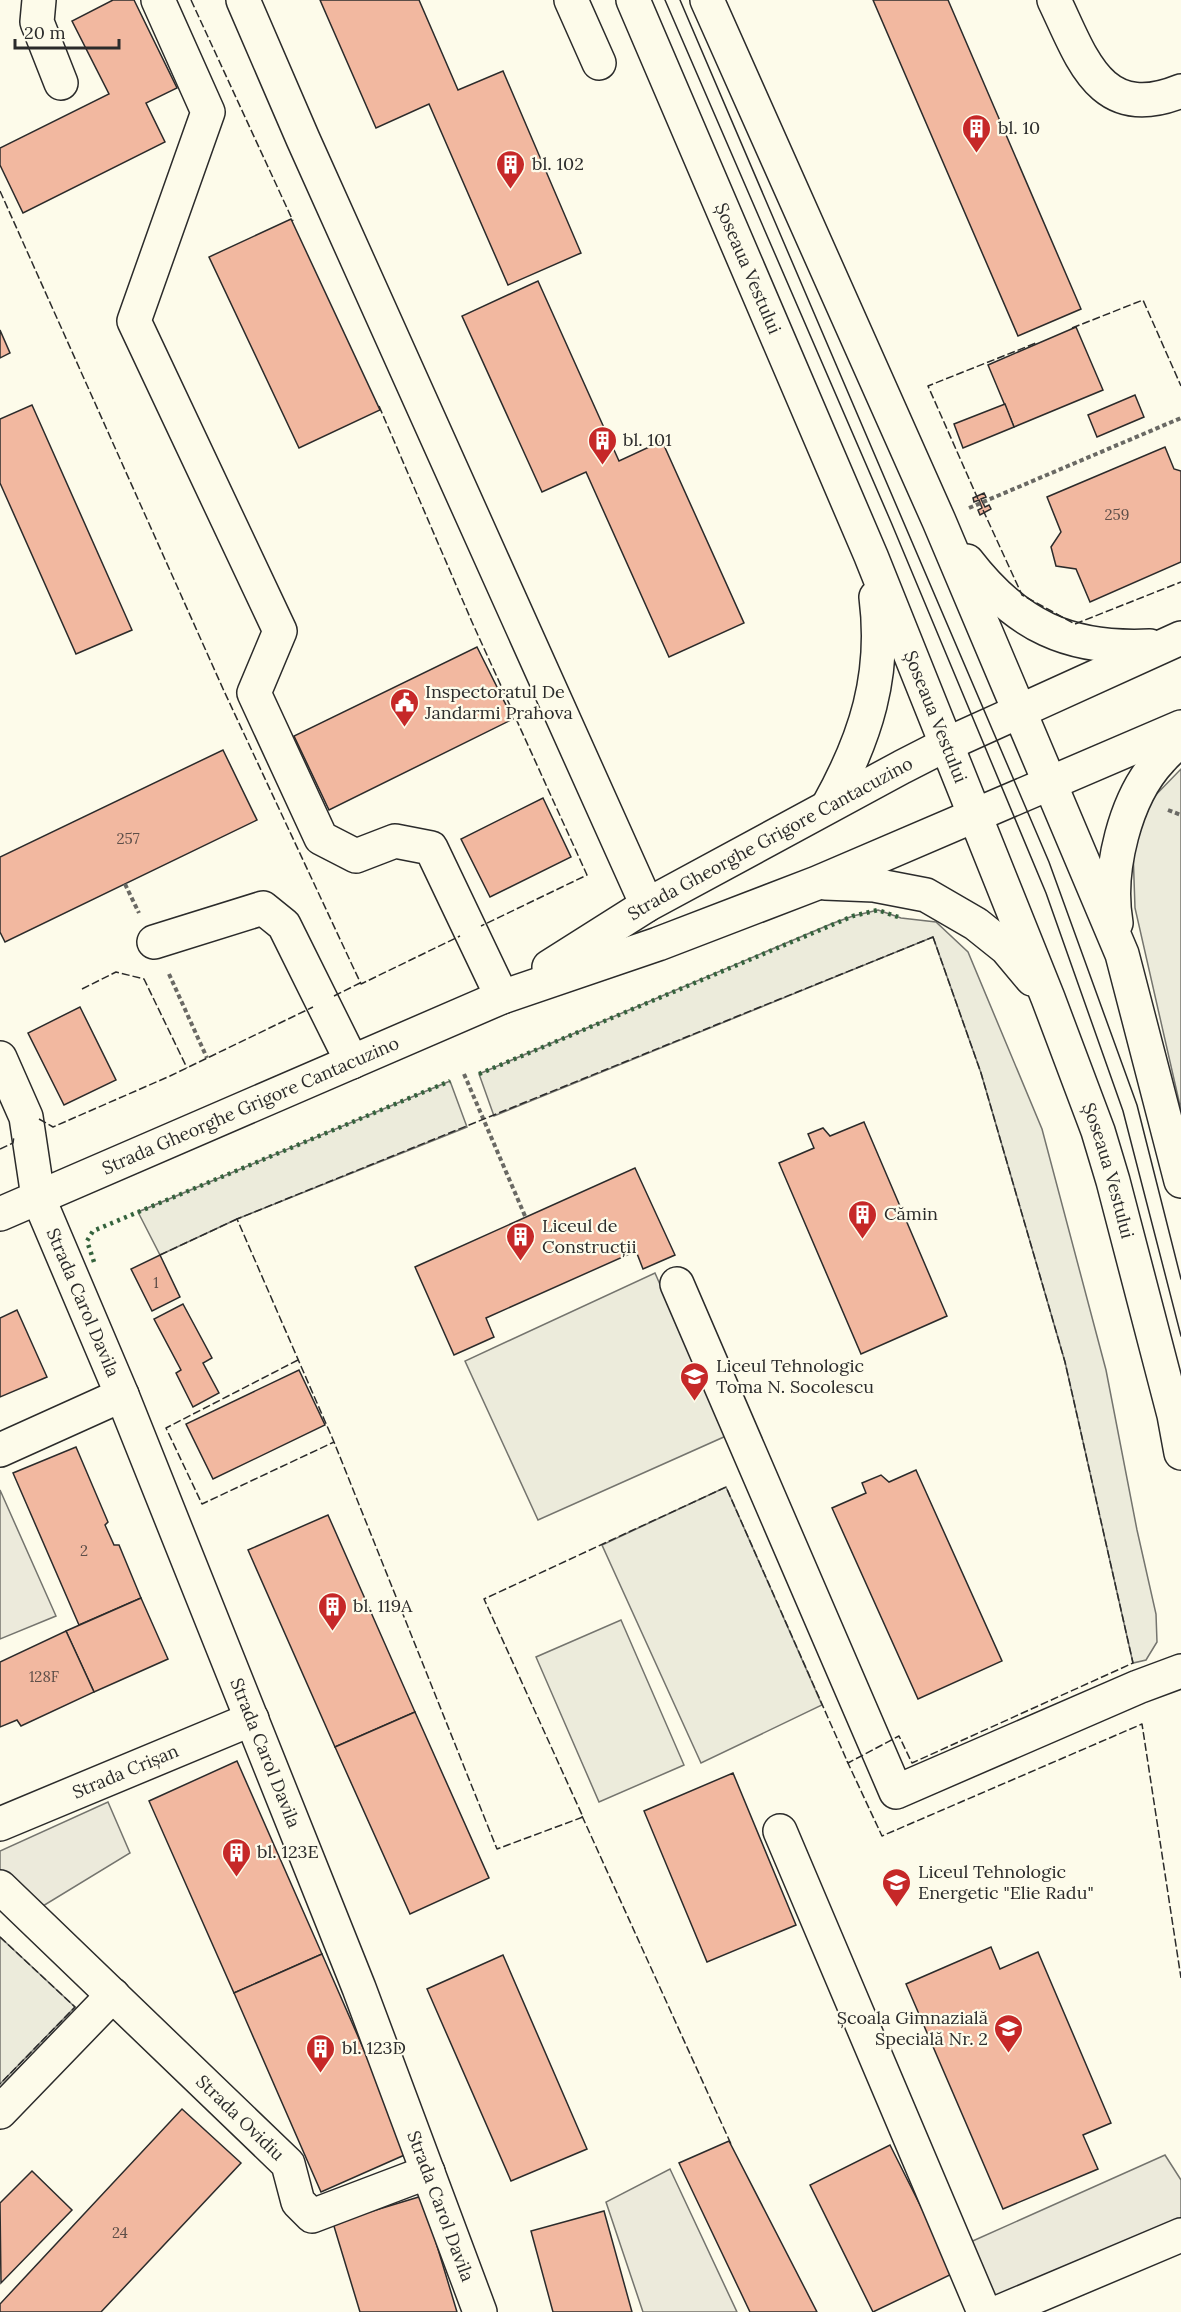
<svg xmlns="http://www.w3.org/2000/svg" width="1181" height="2312" font-family="Lora,serif">
	<style>
		.green { fill: #ecebdb; stroke: #74746e; stroke-width: 1.5 }
		.parking { fill: #eceadb; stroke: #74746e; stroke-width: 1.5 }
		.building { fill: #f2b8a0; stroke: #2b2b2b; stroke-width: 1.5 }
		.lines { fill: none; stroke-linecap: round; stroke-linejoin: round }
		.minor-casing { stroke: #2b2b2b; stroke-width: 36 }
		.major-casing { stroke: #2b2b2b; stroke-width: 36 }
		.path { stroke: #6a6964; stroke-width: 4; stroke-dasharray: 4.5 3; stroke-linecap: butt }
		.minor { stroke: #fdfbea; stroke-width: 33 }
		.major { stroke: #fdfbea; stroke-width: 33 }
		.tram { stroke: #2b2b2b; stroke-width: 1.5 }
		.hedge { stroke: #34623c; stroke-width: 4.5; stroke-dasharray: 3 4.5; stroke-linecap: butt }
		.fence { stroke: #2b2b2b; stroke-width: 1.5; stroke-dasharray: 8 3; stroke-linecap: butt }
		.labels { text-anchor: middle; stroke-width: 4.5; stroke-linejoin: round; paint-order: stroke }
		.number-label { font-size: 15px; fill: #5d4e48 }
		.poi-label { font-size: 18px; fill: #2b2b2b; stroke: #fdfbea; text-anchor: start }
		.street-label { font-size: 18px; fill: #2b2b2b; stroke: #fdfbea }
	</style>
	<rect width="100%" height="100%" fill="#fdfbea"/>
	<g class="green">
		<polygon points="1181,769 1181,1110 1135,908 1133,850 1146,805"/>
		<polygon points="878,910 901,918 936,922 968,952 1042,1129 1106,1370 1137,1530 1156,1614 1157,1642 1146,1660 1133,1663 1065,1362 981,1073 933,937 494,1116 479,1074 831,924 853,916"/>
		<polygon points="450,1081 467,1127 237,1219 160,1255 138,1212"/>
		<polygon points="655,1273 726,1436 538,1520 465,1361"/>
		<polygon points="726,1487 822,1705 701,1763 602,1545"/>
		<polygon points="621,1620 684,1765 599,1802 536,1657"/>
		<polygon points="0,1937 75,2007 0,2084"/>
	</g>
	<g class="parking">
		<polygon points="0,1490 56,1616 0,1639"/>
		<polygon points="108,1802 130,1853 38,1909 0,1869 0,1851"/>
		<polygon points="1165,2155 1181,2180 1181,2222 992,2310 966,2244"/>
		<polygon points="670,2169 737,2312 643,2312 606,2202"/>
	</g>
	<g class="building">
		<polygon points="113,0 134,0 177,88 146,103 165,142 23,213 0,165 0,148 109,94 72,21"/>
		<polygon points="320,0 419,0 458,90 503,71 581,253 508,285 429,104 376,128"/>
		<polygon points="873,0 948,0 1081,309 1018,336"/>
		<polygon points="291,219 380,410 299,448 209,257"/>
		<polygon points="538,281 619,461 662,441 744,623 669,657 586,472 542,492 462,316"/>
		<polygon points="1076,327 1103,390 1014,427 988,365"/>
		<polygon points="0,330 10,353 0,358"/>
		<polygon points="1135,395 1144,417 1097,437 1088,415"/>
		<polygon points="1005,404 1014,427 963,448 954,424"/>
		<polygon points="32,405 132,630 76,654 0,483 0,419"/>
		<polygon points="1165,447 1174,469 1181,471 1181,562 1090,602 1076,569 1056,566 1051,547 1061,532 1047,497"/>
		<polygon points="984,493 986,497 981,499 985,507 989,505 991,509 980,515 978,510 982,508 979,500 974,502 973,498"/>
		<polygon points="477,647 513,719 329,810 294,736"/>
		<polygon points="223,750 257,820 5,942 0,932 0,857"/>
		<polygon points="543,798 571,857 490,897 461,839"/>
		<polygon points="80,1007 116,1080 64,1105 28,1033"/>
		<polygon points="864,1122 947,1316 861,1354 779,1163 814,1148 808,1134 823,1128 830,1136"/>
		<polygon points="635,1168 675,1255 643,1269 636,1251 486,1318 494,1337 454,1355 415,1267"/>
		<polygon points="160,1255 180,1297 152,1311 131,1269"/>
		<polygon points="183,1304 212,1358 203,1363 219,1393 193,1407 176,1373 181,1370 154,1319"/>
		<polygon points="17,1310 47,1377 0,1397 0,1318"/>
		<polygon points="299,1370 325,1425 213,1479 186,1424"/>
		<polygon points="76,1447 108,1522 105,1525 114,1545 119,1545 141,1598 79,1625 13,1473"/>
		<polygon points="916,1470 1002,1661 918,1699 832,1508 866,1493 862,1483 881,1475 889,1482"/>
		<polygon points="328,1515 415,1712 335,1747 248,1550"/>
		<polygon points="141,1598 168,1659 94,1692 66,1631"/>
		<polygon points="66,1631 94,1692 21,1726 17,1720 0,1727 0,1662"/>
		<polygon points="415,1712 489,1878 410,1914 335,1747"/>
		<polygon points="237,1761 322,1954 234,1993 149,1801"/>
		<polygon points="733,1773 796,1925 707,1962 644,1811"/>
		<polygon points="991,1947 1000,1969 1038,1952 1111,2123 1083,2135 1098,2169 1003,2209 906,1984"/>
		<polygon points="322,1954 409,2153 321,2192 234,1993"/>
		<polygon points="503,1955 587,2149 511,2181 427,1989"/>
		<polygon points="182,2109 241,2163 101,2312 0,2312 0,2304"/>
		<polygon points="729,2141 817,2312 750,2312 679,2163"/>
		<polygon points="890,2145 954,2273 873,2312 810,2185"/>
		<polygon points="32,2171 72,2210 1,2283 0,2203"/>
		<polygon points="422,2196 457,2312 360,2312 333,2223"/>
		<polygon points="604,2211 632,2312 553,2312 531,2231"/>
	</g>
	<g class="lines">
		<defs>
			<g id="minor">
				<polyline points="39,0 37,22 61,83"/>
				<polyline points="158,0 208,112 134,321 280,631 254,693 321,838 356,856 395,841 431,848 502,997"/>
				<polyline points="243,0 303,139 647,905"/>
				<polyline points="571,0 599,63"/>
				<path d="M1054,0C1082,58 1100,124 1181,91"/>
				<polyline points="154,942 263,908 284,925 352,1062"/>
				<path id="s1" d="M0,1058L26,1117L38,1197L122,1395L359,1988L480,2312"/>
				<polyline points="677,1284 896,1792 1138,1687 1181,1671"/>
				<polyline points="0,1450 122,1395"/>
				<path id="s2" d="M0,1824L252,1719"/>
				<polyline points="780,1831 984,2312"/>
				<path id="s3" d="M0,1887L288,2164L298,2202L312,2216L428,2172"/>
				<polyline points="0,2112 113,1995"/>
				<polyline points="999,2312 1181,2235"/>
			</g>
			<g id="major">
				<path id="s4" d="M633,0L871,556L1048,998L1098,1131L1113,1181L1174,1415L1181,1453"/>
				<polyline points="707,0 939,521 1122,954 1181,1181"/>
				<path d="M967,561C1017,626 1069,650 1150,646"/>
				<path d="M828,806C866,738 886,675 876,597"/>
				<polyline points="825,883 874,885 926,895 976,924 1006,948 1032,979"/>
				<path d="M1116,923C1107,871 1125,797 1161,759C1167,752 1174,746 1181,740"/>
				<path id="s5" d="M549,967L647,905L902,767L945,745L1181,638"/>
				<path id="s6" d="M0,1214L502,997L658,944L817,883L1181,727"/>
			</g>
		</defs>
		<use href="#minor" class="minor-casing"/>
		<use href="#major" class="major-casing"/>
		<g class="path">
			<polyline points="969,508 1181,418"/>
			<polyline points="1168,810 1181,815"/>
			<polyline points="125,884 139,913"/>
			<polyline points="169,974 207,1058"/>
			<polyline points="464,1074 525,1216"/>
		</g>
		<use href="#minor" class="minor"/>
		<use href="#major" class="major"/>
		<g class="tram">
			<polyline points="665,0 891,522 1046,893 1123,1111 1181,1336"/>
			<polyline points="680,0 1049,862 1137,1105 1181,1279"/>
		</g>
		<g class="hedge">
			<polyline points="479,1074 853,916 878,910 901,918"/>
			<polyline points="94,1262 87,1241 93,1231 450,1081"/>
		</g>
		<g class="fence">
			<polyline points="191,0 293,221"/>
			<polyline points="0,191 224,691 361,984 460,936"/>
			<polyline points="1072,328 1143,300 1181,386"/>
			<polyline points="379,406 472,622 587,875 481,926"/>
			<polyline points="978,499 928,386 1036,343"/>
			<polyline points="983,510 1022,595 1075,624 1181,582"/>
			<polygon points="933,937 981,1073 1065,1362 1133,1663 912,1763 899,1736 848,1763 726,1487 484,1599 583,1817 497,1849 334,1442 237,1219"/>
			<polyline points="82,989 116,972 144,979 187,1068"/>
			<polyline points="334,996 360,983"/>
			<polyline points="39,1119 53,1127 170,1076 313,1007"/>
			<polyline points="0,1149 13,1143 14,1136"/>
			<polyline points="160,1255 237,1219"/>
			<polyline points="298,1360 166,1428 202,1504 334,1442"/>
			<polyline points="847,1761 882,1836 1142,1724 1181,1978"/>
			<polyline points="582,1816 731,2144"/>
			<polyline points="0,1937 75,2007 0,2084"/>
		</g>
	</g>
	<defs>
		<symbol id="building-pin" viewBox="-11 -11 22 30"><path d="M0 17L-7.5 6A9.5 9.5 0 1 1 7.5 6Z" fill="#c62828" stroke="#fdfbea"/><path d="M-4-6H4V6H1V3H-1V6H-4ZM-2.5-4.3h1.7v1.8h-1.7ZM.8-4.3h1.7v1.8H.8ZM-2.5-1h1.7V.8h-1.7ZM.8-1h1.7V.8H.8Z" fill="#fff"/></symbol>
		<symbol id="civic-pin" viewBox="-11 -11 22 30"><path d="M0 17L-7.5 6A9.5 9.5 0 1 1 7.5 6Z" fill="#c62828" stroke="#fdfbea"/><path d="M-.6-6.5H3V-4.5H.6V-3L4-1V1h2V6H-6V1h2V-1L-.6-3ZM-1.2 2.5V6h2.4V2.5Z" fill="#fff"/></symbol>
		<symbol id="school-pin" viewBox="-11 -11 22 30"><path d="M0 17L-7.5 6A9.5 9.5 0 1 1 7.5 6Z" fill="#c62828" stroke="#fdfbea"/><path d="M0-5L7-2L0 1L-7-2ZM-4 1L0 2.5L4 1V4Q0 6-4 4Z" fill="#fff"/></symbol>
	</defs>
	<g fill-rule="evenodd">
		<use href="#building-pin" x="960" y="112" width="33" height="45"/>
		<use href="#building-pin" x="494" y="148" width="33" height="45"/>
		<use href="#building-pin" x="586" y="424" width="33" height="45"/>
		<use href="#civic-pin" x="388" y="686" width="33" height="45"/>
		<use href="#building-pin" x="846" y="1198" width="33" height="45"/>
		<use href="#building-pin" x="504" y="1220" width="33" height="45"/>
		<use href="#school-pin" x="678" y="1360" width="33" height="45"/>
		<use href="#building-pin" x="316" y="1590" width="33" height="45"/>
		<use href="#building-pin" x="220" y="1836" width="33" height="45"/>
		<use href="#school-pin" x="880" y="1866" width="33" height="45"/>
		<use href="#school-pin" x="992" y="2012" width="33" height="45"/>
		<use href="#building-pin" x="304" y="2032" width="33" height="45"/>
	</g>
	<g class="labels">
		<g class="number-label">
			<text x="1117" y="520">259</text>
			<text x="128" y="844">257</text>
			<text x="156" y="1288">1</text>
			<text x="84" y="1556">2</text>
			<text x="44" y="1682">128F</text>
			<text x="120" y="2238">24</text>
		</g>
		<g class="poi-label">
			<text x="998" y="134">bl. 10</text>
			<text x="532" y="170">bl. 102</text>
			<text x="623" y="446">bl. 101</text>
			<text x="425" y="698">Inspectoratul De<tspan x="425" dy="21">Jandarmi Prahova</tspan></text>
			<text x="884" y="1220">Cămin</text>
			<text x="542" y="1232">Liceul de<tspan x="542" dy="21">Construcții</tspan></text>
			<text x="716" y="1372">Liceul Tehnologic<tspan x="716" dy="21">Toma N. Socolescu</tspan></text>
			<text x="353" y="1612">bl. 119A</text>
			<text x="257" y="1858">bl. 123E</text>
			<text x="918" y="1878">Liceul Tehnologic<tspan x="918" dy="21">Energetic "Elie Radu"</tspan></text>
			<text x="988" y="2024" text-anchor="end">Școala Gimnazială<tspan x="988" dy="21">Specială Nr. 2</tspan></text>
			<text x="342" y="2054">bl. 123D</text>
		</g>
		<g class="street-label">
			<text dy="6" stroke="none"><textPath href="#s4" startOffset="292">Șoseaua Vestului</textPath></text>
			<text dy="6" stroke="none"><textPath href="#s4" startOffset="778">Șoseaua Vestului</textPath></text>
			<text dy="6" stroke="none"><textPath href="#s5" startOffset="256">Strada Gheorghe Grigore Cantacuzino</textPath></text>
			<text dy="6" stroke="none"><textPath href="#s6" startOffset="273">Strada Gheorghe Grigore Cantacuzino</textPath></text>
			<text dy="6" stroke="none"><textPath href="#s4" startOffset="1264">Șoseaua Vestului</textPath></text>
			<text dy="6" stroke="none"><textPath href="#s1" startOffset="260">Strada Carol Davila</textPath></text>
			<text dy="6" stroke="none"><textPath href="#s1" startOffset="746">Strada Carol Davila</textPath></text>
			<text dy="6" stroke="none"><textPath href="#s2" startOffset="136">Strada Crișan</textPath></text>
			<text dy="6" stroke="none"><textPath href="#s3" startOffset="333">Strada Ovidiu</textPath></text>
			<text dy="6" stroke="none"><textPath href="#s1" startOffset="1232">Strada Carol Davila</textPath></text>
		</g>
	</g>
	<path d="M15 39v9h104v-9" fill="none" stroke="#2b2b2b" stroke-width="3"/>
	<text x="24" y="39" font-size="18" fill="#2b2b2b" stroke="#fdfbea" stroke-width="4.5" paint-order="stroke">20 m</text>
</svg>
